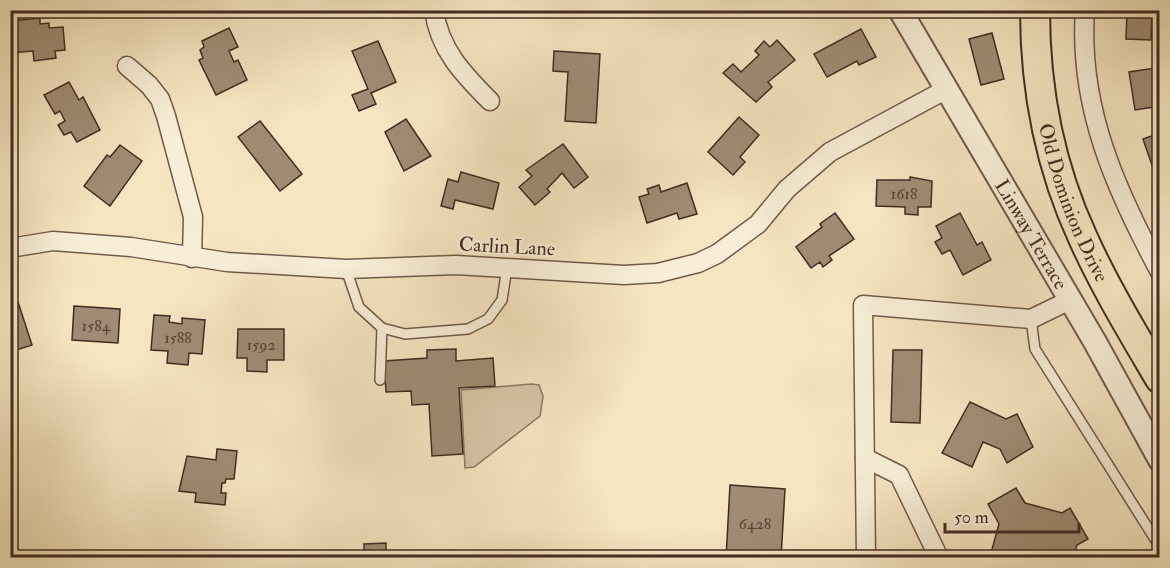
<svg xmlns="http://www.w3.org/2000/svg" width="1170" height="568" font-family="'IM FELL Double Pica',serif">
	<style>
		.green { fill: #d7c5a6; stroke: #8d7864; stroke-width: 1.5 }
		.building { fill: #a08c74; stroke: #432b21; stroke-width: 1.5 }
		.lines { fill: none; stroke-linecap: round; stroke-linejoin: round }
		.service-casing { stroke: #705a49; stroke-width: 12 }
		.minor-casing { stroke: #705a49; stroke-width: 21 }
		.tertiary-casing { stroke: #705a49; stroke-width: 26 }
		.primary-casing { stroke: #432b21; stroke-width: 32 }
		.service { stroke: #f8eed7; stroke-width: 9 }
		.minor { stroke: #f8eed7; stroke-width: 18 }
		.tertiary { stroke: #f8eed7; stroke-width: 22 }
		.primary { stroke: #f5e5c1; stroke-width: 28 }
		.labels { text-anchor: middle; stroke-width: 4.5; stroke-linejoin: round; paint-order: stroke }
		.number-label { font-size: 16px; fill: #5a4336 }
		.street-label { font-size: 20px; fill: #432b21; stroke: #f8eed7 }
	</style>
	<rect width="100%" height="100%" fill="#f5e5c1"/>
	<filter id="stains"><feTurbulence type="fractalNoise" baseFrequency=".00333" numOctaves="4"/><feColorMatrix values="0 0 0 0 .2 0 0 0 0 .09 0 0 0 0 .02 0 0 0 .5 -.17"/></filter>
	<radialGradient id="worn" r=".72"><stop offset=".6" stop-color="#630" stop-opacity="0"/><stop offset="1" stop-color="#630" stop-opacity=".3"/></radialGradient>
	<polygon class="green" points="532,384 539,385 543,396 540,416 474,467 465,468 461,390"/>
	<g class="building">
		<rect x="344" y="10" width="29" height="7"/>
		<polygon points="1127,10 1152,10 1151,40 1126,39"/>
		<polygon points="40,18 40,24 49,23 49,28 63,27 65,50 55,51 56,58 34,61 33,51 10,53 10,21"/>
		<polygon points="229,28 238,47 229,51 234,62 238,60 247,80 216,95 199,60 203,58 200,50 204,47 202,41"/>
		<polygon points="861,29 876,57 859,65 857,61 827,77 814,54"/>
		<polygon points="992,33 1004,79 981,85 969,39"/>
		<polygon points="777,40 795,60 768,82 772,87 756,102 723,73 733,64 741,72 759,55 755,51 764,41 770,47"/>
		<polygon points="378,41 396,82 371,93 376,104 359,111 352,95 368,89 352,51"/>
		<polygon points="554,51 600,54 596,123 565,121 568,72 553,71"/>
		<polygon points="1155,68 1160,106 1135,110 1129,72"/>
		<polygon points="69,82 79,100 83,97 100,130 77,142 71,132 64,135 58,125 65,121 60,111 55,114 44,95"/>
		<polygon points="739,117 759,135 740,157 745,162 733,175 708,152"/>
		<polygon points="406,119 431,156 404,171 385,132"/>
		<polygon points="260,121 302,174 280,191 238,137"/>
		<polygon points="1160,133 1160,173 1155,174 1143,139"/>
		<polygon points="563,144 588,177 574,188 562,173 547,189 550,192 535,205 519,187 532,176 526,170"/>
		<polygon points="120,145 142,161 110,206 84,186 107,155 110,157"/>
		<polygon points="461,172 499,183 493,209 455,200 453,209 441,206 448,179 458,182"/>
		<polygon points="910,177 932,181 931,207 918,207 918,215 905,214 905,207 876,206 877,180 910,180"/>
		<polygon points="687,183 697,214 679,219 677,213 647,223 639,197 649,194 647,189 659,185 661,192"/>
		<polygon points="835,213 854,239 829,256 832,260 823,267 820,262 811,268 796,247 822,227 820,224"/>
		<polygon points="960,213 977,245 982,242 991,260 963,275 950,250 942,254 935,242 942,238 936,226"/>
		<polygon points="17,299 32,345 10,352 10,301"/>
		<polygon points="74,306 120,309 118,343 72,340"/>
		<polygon points="154,315 170,316 169,322 182,324 182,318 205,320 202,354 189,353 188,365 167,363 168,351 151,350"/>
		<polygon points="238,329 284,329 284,360 267,360 267,372 247,371 247,358 237,358"/>
		<polygon points="456,349 456,361 493,358 495,386 459,388 463,454 432,456 429,404 412,405 411,391 386,392 384,361 427,358 427,350"/>
		<polygon points="893,350 922,350 920,423 891,422"/>
		<polygon points="970,402 1006,419 1017,414 1033,447 1007,463 1000,449 983,442 972,467 942,453"/>
		<polygon points="217,449 237,451 234,479 226,479 225,483 222,483 221,493 226,493 225,505 195,502 196,493 179,491 187,456 216,460"/>
		<polygon points="730,485 785,489 781,558 726,558"/>
		<polygon points="1016,488 1025,503 1062,513 1070,508 1088,539 1077,545 1073,558 983,558 991,553 999,524 988,504"/>
		<polygon points="386,543 386,558 360,558 360,555 364,554 364,544"/>
	</g>
	<g class="lines">
		<defs>
			<g id="service">
				<polyline points="346,269 359,307 382,328 405,334 468,329 488,319 502,300 507,268"/>
				<polyline points="1031,319 1035,349 1160,547"/>
				<polyline points="380,380 382,328"/>
			</g>
			<g id="minor">
				<path d="M434,10C439,49 463,74 490,101"/>
				<path d="M1085,10C1078,107 1116,190 1160,272"/>
				<polyline points="127,66 149,85 160,99 166,116 193,217 192,258"/>
				<polyline points="10,248 53,241 131,247 227,262 346,269 456,265 624,275 658,273 698,263 717,254 758,224 787,189 830,152 945,90"/>
				<polyline points="865,458 899,475 939,558"/>
				<polyline points="866,558 863,305 1031,319 1070,300"/>
			</g>
			<g id="tertiary">
				<path id="s1" d="M900,10L1095,342L1160,460"/>
			</g>
			<g id="primary">
				<path id="s2" d="M1035,10C1035,89 1050,167 1083,238C1105,287 1133,333 1160,379"/>
			</g>
		</defs>
		<use href="#service" class="service-casing"/>
		<use href="#minor" class="minor-casing"/>
		<use href="#tertiary" class="tertiary-casing"/>
		<use href="#primary" class="primary-casing"/>
		<use href="#service" class="service"/>
		<use href="#minor" class="minor"/>
		<use href="#tertiary" class="tertiary"/>
		<use href="#primary" class="primary"/>
	</g>
	<g class="labels">
		<g class="number-label">
			<text x="904" y="199">1618</text>
			<text x="96" y="331">1584</text>
			<text x="178" y="343">1588</text>
			<text x="261" y="350">1592</text>
			<text x="755" y="529">6428</text>
		</g>
		<g class="street-label">
			<text dy="7" stroke="none"><textPath href="#s2" startOffset="198">Old Dominion Drive</textPath></text>
			<text dy="7" stroke="none"><textPath href="#s1" startOffset="260">Linway Terrace</textPath></text>
			<text transform="translate(507 246) rotate(3)" y="7">Carlin Lane</text>
		</g>
	</g>
	<rect width="1170" height="568" fill="none" stroke="#f5e5c1" stroke-width="36"/>
	<rect x="12" y="12" width="1146" height="544" fill="none" stroke="#432b21" stroke-width="3"/>
	<rect x="18" y="18" width="1134" height="532" fill="none" stroke="#432b21" stroke-width="1.5"/>
	<path d="M945 523v9h134v-9" fill="none" stroke="#432b21" stroke-width="3"/>
	<text x="954" y="523" font-size="18" fill="#432b21" stroke="#f8eed7" stroke-width="4.5" paint-order="stroke">50 m</text>
	<rect width="100%" height="100%" filter="url(#stains)"/>
	<rect width="100%" height="100%" fill="url(#worn)"/>
</svg>
